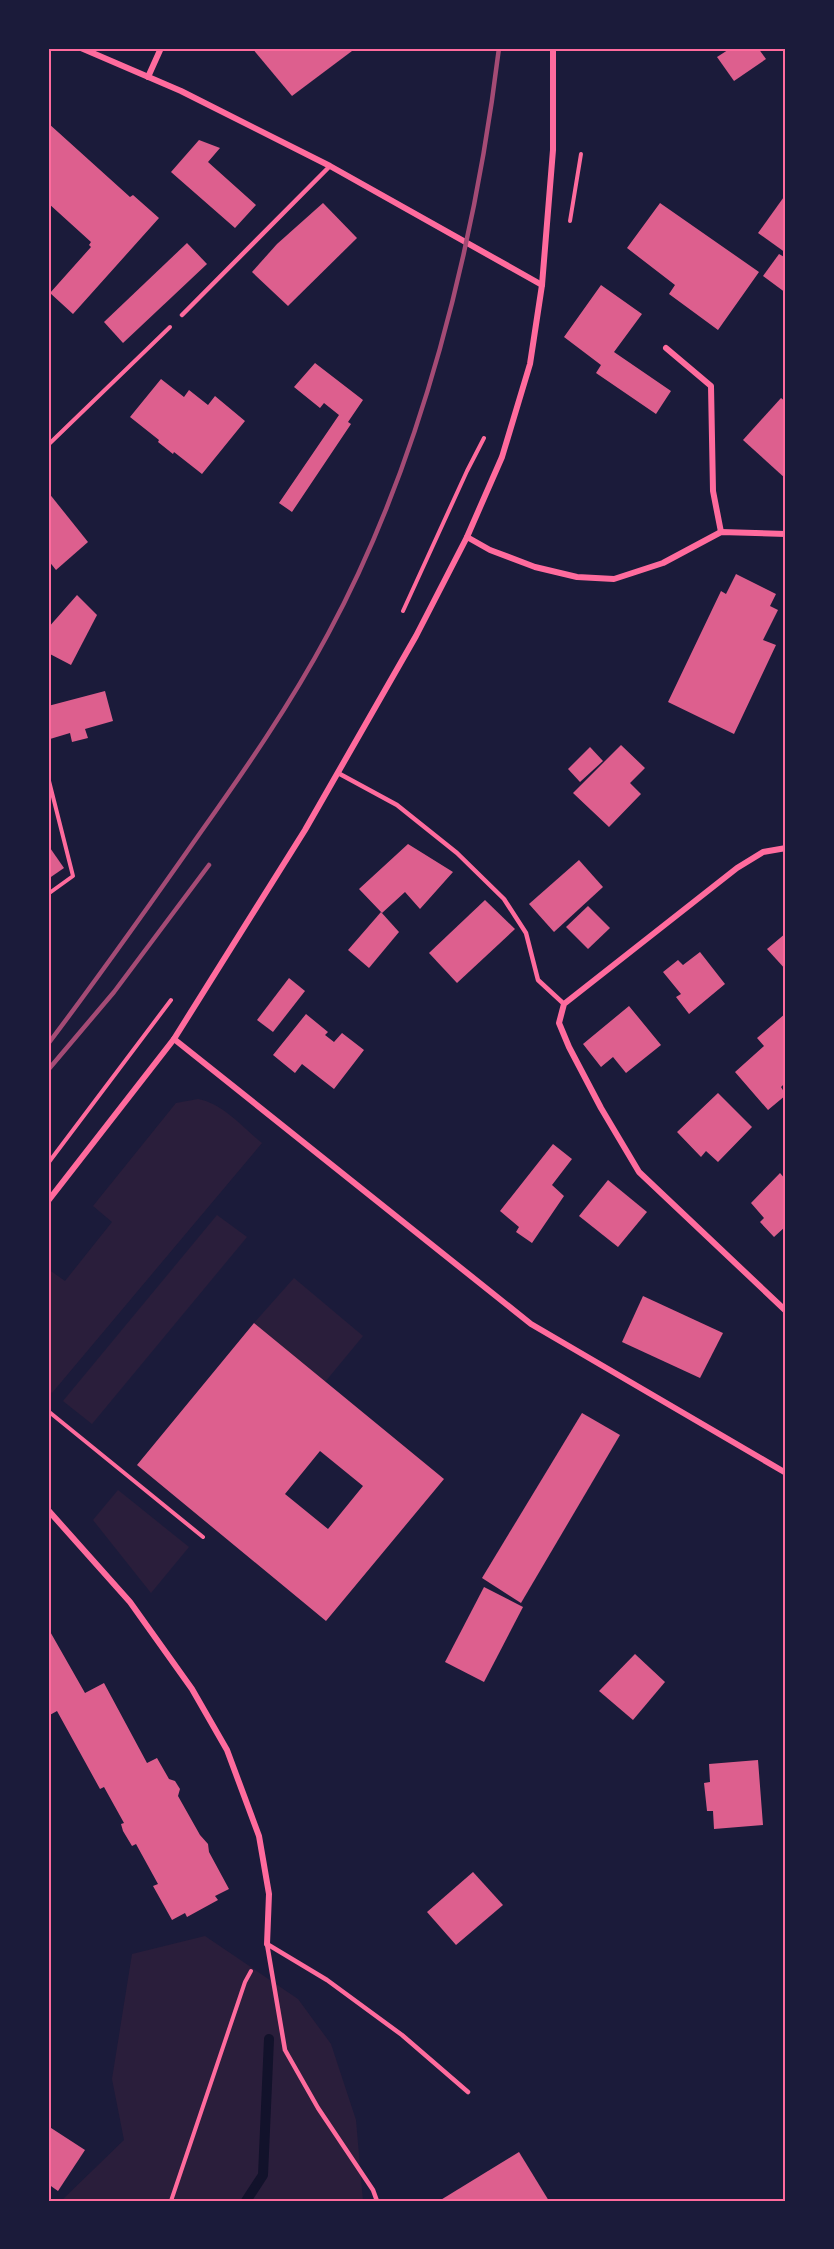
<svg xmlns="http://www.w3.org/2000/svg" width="834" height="2249" font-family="'Asap Condensed',sans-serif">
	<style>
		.green { fill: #2a1e3b }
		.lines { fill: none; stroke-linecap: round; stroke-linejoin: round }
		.stream { stroke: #12122b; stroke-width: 10 }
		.building { fill: #dd5f8e; fill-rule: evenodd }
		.path { stroke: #ff6b9d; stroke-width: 4 }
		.service { stroke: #ff6b9d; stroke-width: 4.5 }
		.minor { stroke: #ff6b9d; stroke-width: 6 }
		.rail { stroke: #a44b75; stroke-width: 4.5 }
		.neatline { fill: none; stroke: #ff6b9d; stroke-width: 2 }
	</style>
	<rect width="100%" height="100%" fill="#1b1b3a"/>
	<g class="green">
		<path d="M198,1099C224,1104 242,1127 262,1143L52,1393L48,1390V1269L65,1281L112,1222L93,1206L176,1103Z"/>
		<polygon points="217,1215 247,1237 92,1424 63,1401"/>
		<polygon points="294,1278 363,1336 325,1382 254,1323"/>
		<polygon points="118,1490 189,1547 151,1593 93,1520"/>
		<polygon points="205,1936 298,1999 331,2044 356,2120 363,2201 61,2201 124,2140 112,2079 132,1954"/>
	</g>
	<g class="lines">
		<polyline class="stream" points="246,2201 263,2175 269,2039"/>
	</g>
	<g class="building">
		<polygon points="252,48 356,48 292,96"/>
		<polygon points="731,48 758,48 766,59 734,81 717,57"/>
		<polygon points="48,123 130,197 133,195 159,218 73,314 50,293 91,247 89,245 91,242 48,203"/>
		<polygon points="199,140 220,148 208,162 256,205 235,228 171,172"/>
		<polygon points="786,194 786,253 758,233"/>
		<polygon points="323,203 357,238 288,306 252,272 277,244"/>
		<polygon points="660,203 759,272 718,330 669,294 675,285 627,248"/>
		<polygon points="187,243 207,264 123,343 104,322"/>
		<polygon points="779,254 786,258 786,293 763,276"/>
		<polygon points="601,285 642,314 614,352 671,391 656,414 596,373 601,365 564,337"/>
		<polygon points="315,363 363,400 348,422 351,424 292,512 279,503 339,415 324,403 320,408 294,387"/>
		<polygon points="161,379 184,397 189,390 208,405 215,396 245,421 202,474 174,452 173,454 158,442 159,440 130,417"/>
		<polygon points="781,398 786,402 786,479 743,440"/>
		<polygon points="48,492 88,542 56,570 48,560"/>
		<polygon points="736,574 776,594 770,606 778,610 763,640 776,645 734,734 668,702 721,591 726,594"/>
		<polygon points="77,595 97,615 71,665 48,653 48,628"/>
		<polygon points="105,691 113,721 85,729 88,738 72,742 70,733 50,739 48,706"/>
		<polygon points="621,745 645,768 630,783 641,794 609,827 573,793"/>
		<polygon points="590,747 603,761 580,782 568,769"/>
		<polygon points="408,844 453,872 420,909 405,892 382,913 359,889"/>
		<polygon points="48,845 64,868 48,879"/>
		<polygon points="579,860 603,887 554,932 529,904"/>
		<polygon points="485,900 515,929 457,983 429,953"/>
		<polygon points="588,906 610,928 588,949 566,927"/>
		<polygon points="381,912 399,932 369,968 348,950"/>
		<polygon points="786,933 786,970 767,949"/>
		<polygon points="700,952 725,984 689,1014 676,997 681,994 663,972 678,960 683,965"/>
		<polygon points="289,978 305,991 273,1032 257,1020"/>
		<polygon points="629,1006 661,1045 626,1073 613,1057 601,1067 583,1044"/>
		<polygon points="786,1013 786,1082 781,1087 786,1095 768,1110 735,1072 764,1046 757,1038"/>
		<polygon points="306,1014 328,1032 325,1035 334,1042 342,1033 364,1050 334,1089 302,1064 295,1073 273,1055"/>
		<polygon points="718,1093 752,1127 718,1162 706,1151 701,1157 677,1132"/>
		<polygon points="553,1144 572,1159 552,1185 564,1196 532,1243 516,1232 519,1227 500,1211"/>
		<polygon points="780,1173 786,1180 786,1226 774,1237 760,1222 764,1218 751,1203"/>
		<polygon points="608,1180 647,1212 618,1247 579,1216"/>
		<polygon points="643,1296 723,1333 700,1378 622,1342"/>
		<path d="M254,1323L444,1479L326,1621L137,1465ZM320,1451L363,1486L328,1529L285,1494Z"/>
		<polygon points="582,1413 620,1435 521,1603 482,1578"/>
		<polygon points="484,1587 523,1607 484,1682 445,1662"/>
		<polygon points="48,1628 85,1693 104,1683 147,1763 157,1758 169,1779 175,1781 180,1789 178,1796 200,1835 208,1844 209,1852 229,1889 215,1896 218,1900 187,1917 185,1913 172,1920 153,1886 158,1884 136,1844 132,1846 123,1831 121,1824 124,1823 104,1787 100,1789 57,1711 48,1716"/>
		<polygon points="635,1654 665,1682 633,1720 599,1691"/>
		<polygon points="758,1760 763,1825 714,1829 713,1811 707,1811 704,1783 710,1782 709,1764"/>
		<polygon points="473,1872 503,1905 456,1945 427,1912"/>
		<polygon points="48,2126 85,2150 58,2191 48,2184"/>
		<polygon points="519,2152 549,2201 439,2201"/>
	</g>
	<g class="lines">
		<g class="path">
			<polyline points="570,221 581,154"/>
			<polyline points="48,445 170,327"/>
			<polyline points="403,611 467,471 484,438"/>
			<polyline points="48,777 73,876 48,894"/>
			<polyline points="49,1162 171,1000"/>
			<polyline points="48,1411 203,1537"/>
			<polyline points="171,2201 245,1982 251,1971"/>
		</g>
		<g class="service">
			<polyline points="182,315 330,166"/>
			<polyline points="338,773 397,805 457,853 504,899 526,933 538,980 564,1004"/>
			<polyline points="267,1944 285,2050 318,2108 373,2190 377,2201"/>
			<polyline points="267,1944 327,1980 402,2035 468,2092"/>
		</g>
		<g class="minor">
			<polyline points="81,48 181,91 330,166 542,285"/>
			<polyline points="148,77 161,48"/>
			<polyline points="666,348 711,386 713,491 721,532"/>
			<polyline points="467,537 490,550 535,567 577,577 614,579 663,563 721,532 786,534"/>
			<polyline points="786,848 763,852 737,868 564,1004 559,1023 569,1047 601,1108 639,1172 786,1311"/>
			<polyline points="174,1039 531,1324 786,1473"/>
			<polyline points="48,1201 174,1039 305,830 416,636 467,537 502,457 530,364 542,285 553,150 553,48"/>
			<polyline points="48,1510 130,1602 192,1689 227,1750 259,1836 269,1894 267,1944"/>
		</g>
		<g class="rail">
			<path d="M48,1044C100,975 149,906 198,836C245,770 290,705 328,634C422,460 475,244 499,48"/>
			<polyline points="48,1070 114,992 209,865"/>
		</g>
	</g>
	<rect width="834" height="2249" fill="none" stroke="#1b1b3a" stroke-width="99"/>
	<rect x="50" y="50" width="734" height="2150" class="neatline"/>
</svg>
